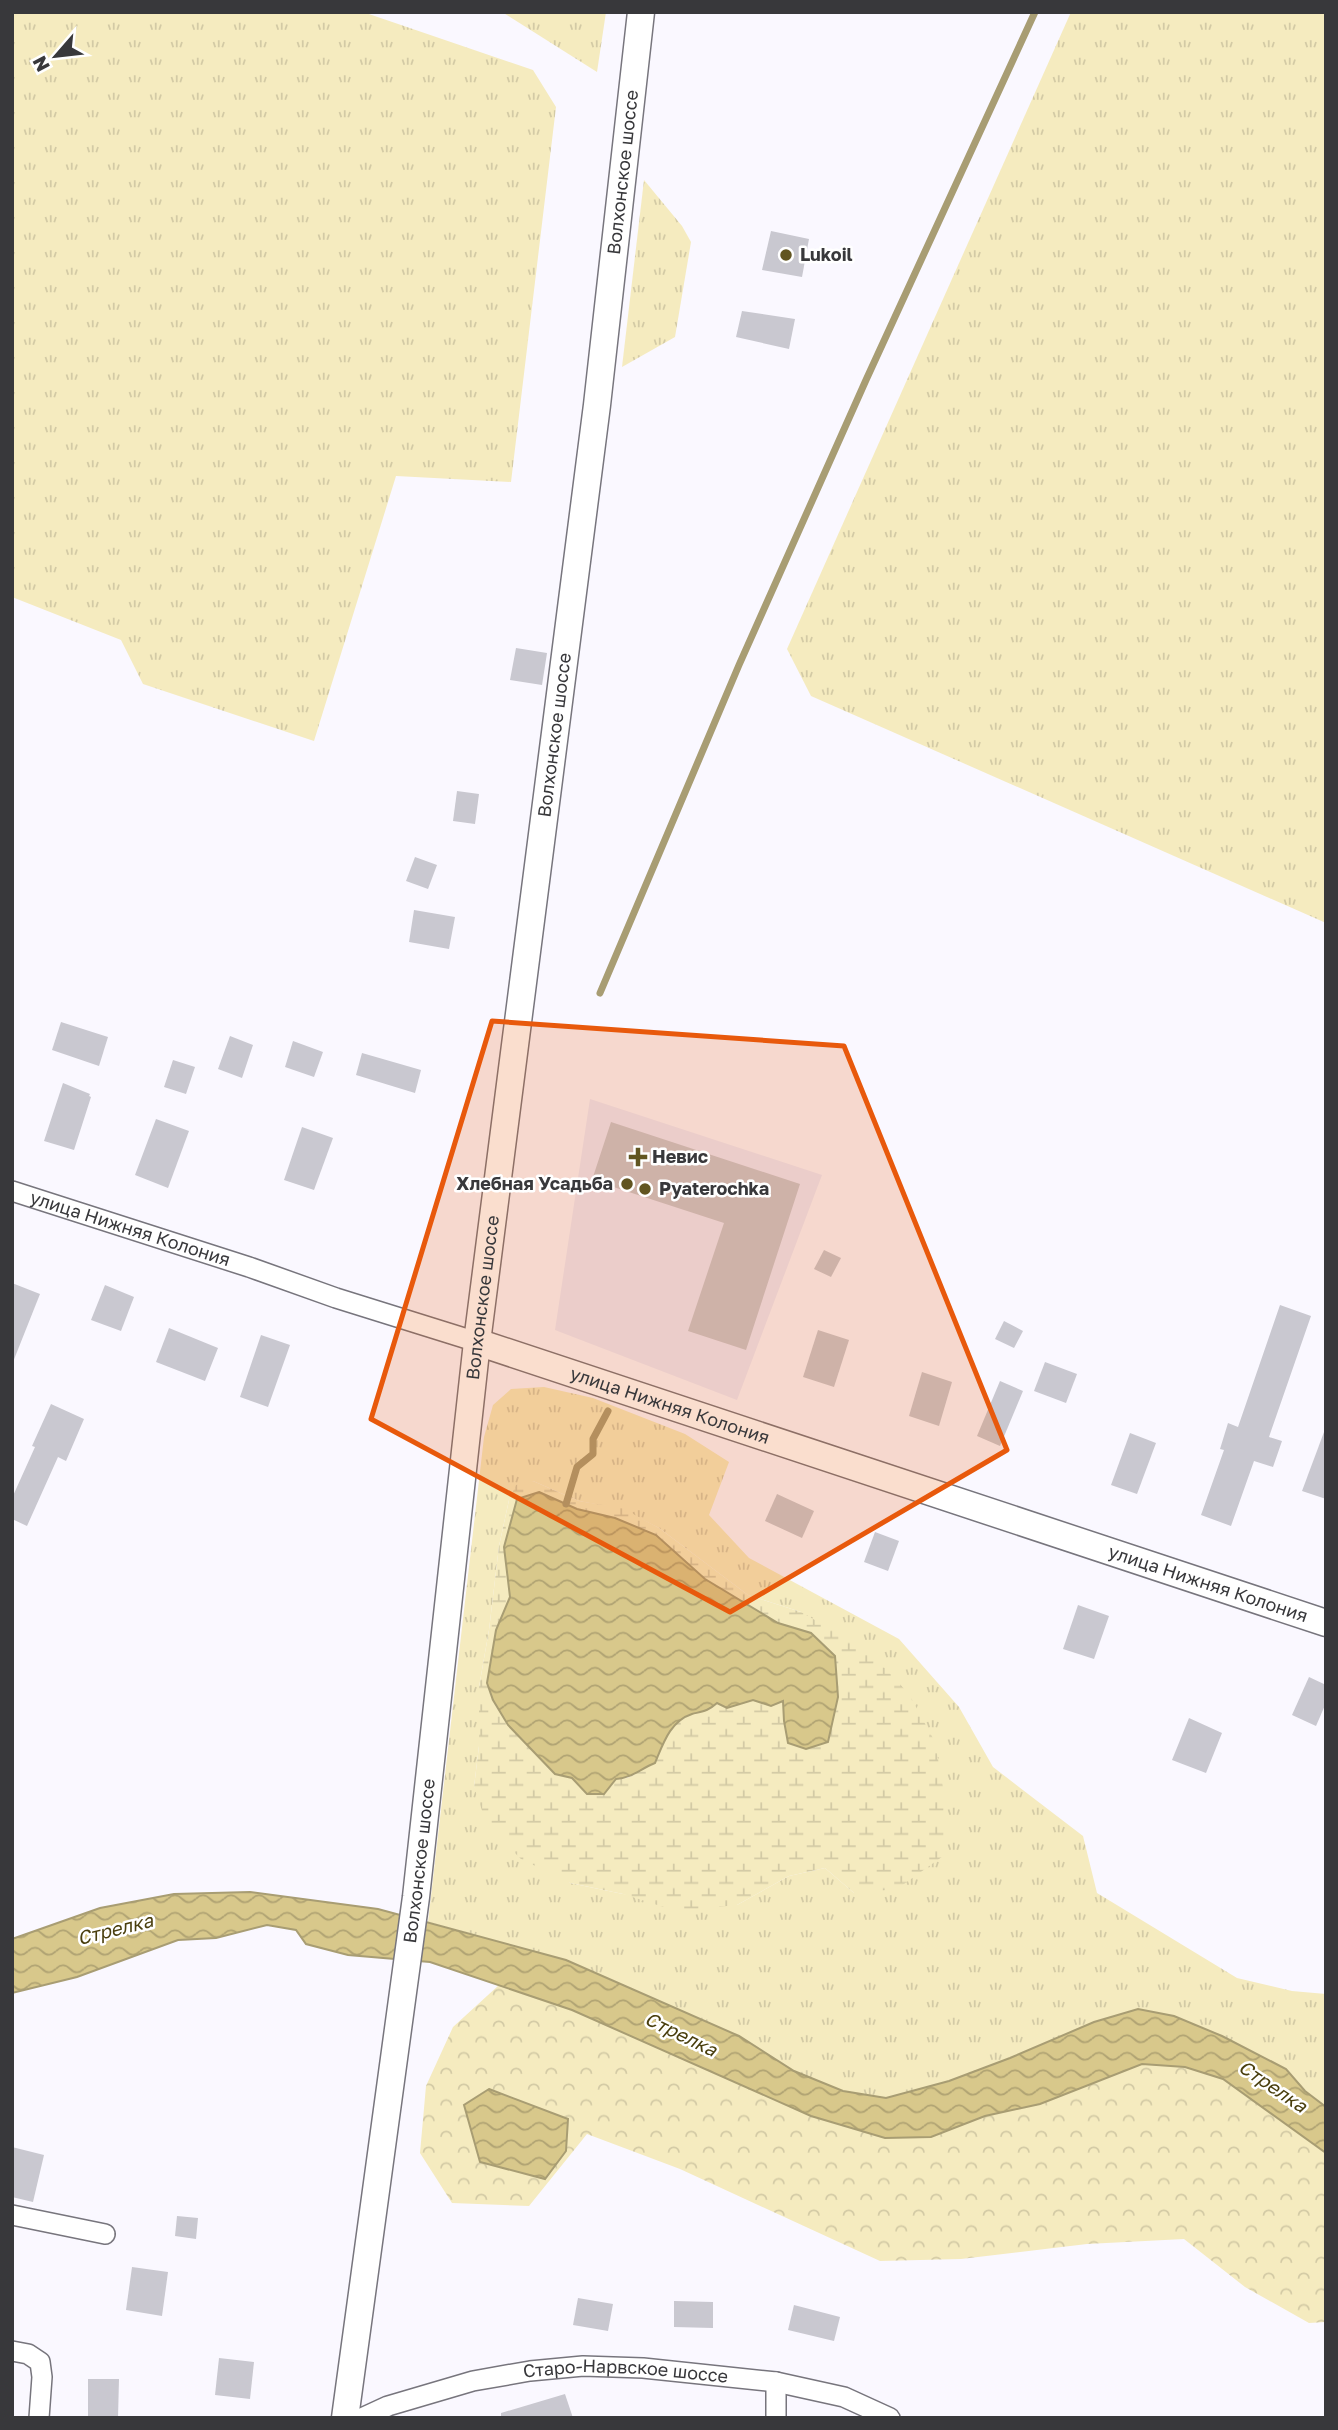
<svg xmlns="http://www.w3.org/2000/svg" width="1338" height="2430" font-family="'Golos Text',sans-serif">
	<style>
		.built { fill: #edeafa }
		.grass { fill: url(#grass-tufts); fill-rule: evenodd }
		.forest { fill: url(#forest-crowns) }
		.wetland { fill: url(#wetland-marsh); fill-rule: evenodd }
		.water { fill: url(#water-waves); stroke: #a89d73; stroke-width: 2 }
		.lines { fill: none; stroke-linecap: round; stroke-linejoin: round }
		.stream { stroke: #a89d73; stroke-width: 7 }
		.building { fill: #c9c8d0 }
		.street-casing { stroke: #77757d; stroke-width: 22 }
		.secondary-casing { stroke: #77757d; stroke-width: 29 }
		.street { stroke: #fff; stroke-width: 19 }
		.secondary { stroke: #fff; stroke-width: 26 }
		.marked { fill: #e8590c; fill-opacity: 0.2; stroke: #e8590c; stroke-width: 5; stroke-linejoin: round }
		.poi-dot { fill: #615521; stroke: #fff; stroke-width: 2.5 }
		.labels { text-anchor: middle; stroke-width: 5; stroke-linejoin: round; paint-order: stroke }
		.street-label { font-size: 18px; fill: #38383b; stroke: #fff }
		.poi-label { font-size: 18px; font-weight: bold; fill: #38383b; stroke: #fff; text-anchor: start }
		.water-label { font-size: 19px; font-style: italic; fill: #493e0d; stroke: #fff }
	</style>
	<defs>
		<pattern id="grass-tufts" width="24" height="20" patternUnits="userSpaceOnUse" patternTransform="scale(1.75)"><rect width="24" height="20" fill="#f5ebbf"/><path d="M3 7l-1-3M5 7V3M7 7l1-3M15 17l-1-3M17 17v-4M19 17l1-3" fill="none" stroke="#d3caa5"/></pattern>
		<pattern id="forest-crowns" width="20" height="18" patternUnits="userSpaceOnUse" patternTransform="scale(1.75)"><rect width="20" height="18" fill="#f5ebbf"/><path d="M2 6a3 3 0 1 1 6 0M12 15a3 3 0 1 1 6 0" fill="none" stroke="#d3caa5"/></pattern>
		<pattern id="wetland-marsh" width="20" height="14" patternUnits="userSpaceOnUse" patternTransform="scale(1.75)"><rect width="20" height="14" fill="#f5ebbf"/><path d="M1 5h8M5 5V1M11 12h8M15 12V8" fill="none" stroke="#d3caa5"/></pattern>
		<pattern id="water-waves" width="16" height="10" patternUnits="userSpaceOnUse" patternTransform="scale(1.75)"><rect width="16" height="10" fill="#d8c88b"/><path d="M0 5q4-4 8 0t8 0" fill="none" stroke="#b0a373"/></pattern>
	</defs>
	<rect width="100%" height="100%" fill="#faf8ff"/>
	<polygon class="built" points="590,1099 822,1175 737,1400 555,1330"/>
	<g class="grass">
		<polygon points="12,12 363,12 533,70 556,107 511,482 396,476 314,741 143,684 121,640 12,597"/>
		<polygon points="502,12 606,12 597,72"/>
		<polygon points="1071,12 1326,12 1326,923 811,696 787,649"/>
		<polygon points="644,180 682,226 691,242 675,337 622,367"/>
		<path d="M544,1387L593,1398L685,1434L729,1462L709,1515L749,1558L899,1639L959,1707L993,1767L1083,1836L1097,1893L1237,1978L1292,1991L1326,1994V2107L1305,2091L1286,2069L1222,2036L1174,2016L1138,2009L1094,2022L1010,2058L949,2081L886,2098L843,2091L794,2071L739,2036L566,1960L428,1922L484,1437L493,1405L511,1389ZM533,1481L579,1501L622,1509L659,1528L748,1595L801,1612L854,1893L825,1868L789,1876L737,1905L623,1894L570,1883L474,1787L479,1746V1687L489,1630L499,1546L509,1500Z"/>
	</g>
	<polygon class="forest" points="499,1985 572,2010 811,2116 931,2137 985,2116 1041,2104 1142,2064 1185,2067 1223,2079 1326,2153 1326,2322 1309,2323 1245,2287 1184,2239 1087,2244 961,2259 880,2261 680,2169 587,2134 529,2206 452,2203 420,2153 426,2086 453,2027"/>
	<path class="wetland" d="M533,1481L579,1501L622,1508L659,1528L748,1595L801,1612L870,1652L909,1694L935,1742L945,1799L946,1854L897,1889L854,1893L825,1868L789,1876L737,1905L676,1911L623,1894L570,1883L521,1859L487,1825L474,1787L479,1746V1687L489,1630L499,1546L509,1500L516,1485ZM539,1493L577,1509L615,1518L656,1535L705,1579L741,1602L778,1623L811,1633L784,1721L783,1701L771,1706L753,1700L727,1708L717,1703C708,1711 704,1711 692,1714C670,1721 663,1744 655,1763L639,1769L634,1775L627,1778L616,1779L587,1794L572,1778L555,1774L496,1630L510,1597L505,1547Z"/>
	<g class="water">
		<path d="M539,1492L577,1509L615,1518L656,1535L705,1579L778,1623L811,1633L835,1656L838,1697L828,1742L806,1749L788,1743L784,1721L783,1701L771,1706L753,1700L727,1708L717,1703C708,1711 704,1711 692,1714C670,1721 663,1744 655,1763C640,1769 632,1778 616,1779L604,1794H587L572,1778L555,1774L508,1725L493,1700L487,1683L496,1630L510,1597L504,1547L517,1499Z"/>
		<polygon points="250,1892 378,1909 566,1960 739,2036 794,2071 843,2091 886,2098 949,2081 1010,2058 1094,2022 1138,2009 1174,2016 1222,2036 1286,2069 1305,2091 1326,2107 1326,2153 1223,2079 1185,2067 1142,2064 1040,2104 985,2116 931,2137 885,2138 811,2116 572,2010 430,1962 348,1955 306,1944 296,1930 267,1925 216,1938 178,1940 77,1977 12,1993 12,1939 100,1908 174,1894"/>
		<polygon points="489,2089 568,2119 566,2151 545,2179 480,2162 464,2105"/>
	</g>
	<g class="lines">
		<g class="stream">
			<polyline points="600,993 739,665 866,380 1035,12"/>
			<polyline points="566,1504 577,1467 593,1454 593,1439 608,1411"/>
		</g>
	</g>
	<g class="building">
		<polygon points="771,231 809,239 802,277 762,270"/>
		<polygon points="742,311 795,319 789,349 736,337"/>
		<polygon points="516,648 547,653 542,685 510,680"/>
		<polygon points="457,791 479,794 475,824 453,821"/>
		<polygon points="415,857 437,865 428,889 406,881"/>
		<polygon points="414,910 455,917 449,949 409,942"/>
		<polygon points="61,1022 108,1037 99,1066 52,1050"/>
		<polygon points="230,1036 253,1045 242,1078 218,1069"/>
		<polygon points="293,1041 323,1052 314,1077 285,1067"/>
		<polygon points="362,1053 421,1070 415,1093 356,1075"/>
		<polygon points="173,1060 195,1067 186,1094 164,1087"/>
		<polygon points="63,1083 90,1094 89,1096 91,1097 74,1150 44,1141"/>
		<polygon points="156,1119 189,1131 168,1188 135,1175"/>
		<polygon points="611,1122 800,1184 746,1350 688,1331 724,1223 592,1180"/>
		<polygon points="302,1127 333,1138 314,1190 284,1180"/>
		<polygon points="824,1250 841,1258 831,1277 814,1269"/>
		<polygon points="12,1283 40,1294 13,1362 12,1362"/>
		<polygon points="105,1285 134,1297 121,1331 91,1320"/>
		<polygon points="1280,1305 1311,1316 1269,1437 1282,1441 1273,1467 1254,1461 1231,1526 1201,1515 1224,1450 1220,1449 1228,1423 1238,1427"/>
		<polygon points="1004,1321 1023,1331 1014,1348 995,1339"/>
		<polygon points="169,1328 218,1348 205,1381 156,1362"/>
		<polygon points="818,1330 849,1340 834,1387 803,1377"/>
		<polygon points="261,1335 290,1345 268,1407 240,1397"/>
		<polygon points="1045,1362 1077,1374 1066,1403 1034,1391"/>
		<polygon points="922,1372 952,1382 939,1426 909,1416"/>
		<polygon points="1000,1381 1023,1391 1000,1446 977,1436"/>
		<polygon points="51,1404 84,1419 66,1461 58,1457 27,1526 12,1519 12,1498 35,1447 32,1446"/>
		<polygon points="1324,1432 1326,1432 1326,1499 1302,1491"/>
		<polygon points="1130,1433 1156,1443 1137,1494 1111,1485"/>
		<polygon points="777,1494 814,1511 802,1538 765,1521"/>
		<polygon points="875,1532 899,1541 888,1571 864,1562"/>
		<polygon points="1078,1605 1109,1616 1094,1659 1063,1649"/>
		<polygon points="1309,1677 1326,1685 1326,1703 1316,1726 1292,1715"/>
		<polygon points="1189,1718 1222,1733 1206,1773 1172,1760"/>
		<polygon points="12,2147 44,2155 33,2202 12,2197"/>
		<polygon points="177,2216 198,2218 196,2239 175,2236"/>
		<polygon points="132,2267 168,2272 162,2316 126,2310"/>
		<polygon points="578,2298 613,2304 608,2331 573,2325"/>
		<polygon points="674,2301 713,2302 713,2328 674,2327"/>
		<polygon points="794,2305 840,2317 834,2341 788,2330"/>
		<polygon points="219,2358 254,2362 250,2399 215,2395"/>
		<polygon points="88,2379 119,2379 118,2418 88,2418"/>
		<polygon points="565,2394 573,2418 501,2418 501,2413"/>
	</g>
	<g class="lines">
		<defs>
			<g id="street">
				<path id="s1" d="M12,1191L249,1267L336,1298L477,1342"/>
				<polyline points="12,2215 105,2234"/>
				<polyline points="12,2351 28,2354 40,2362 42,2377 39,2418"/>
				<polyline points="776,2382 776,2418"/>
				<path id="s2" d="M362,2418L388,2406L473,2381L530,2371L583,2366L643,2368L776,2382L844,2397L890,2418"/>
			</g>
			<g id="secondary">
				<path id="s3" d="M477,1342L1326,1623"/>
				<path id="s4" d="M345,2418L416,1897L477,1342L597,405L641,12"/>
			</g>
		</defs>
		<use href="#street" class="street-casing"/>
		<use href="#secondary" class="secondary-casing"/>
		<use href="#street" class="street"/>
		<use href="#secondary" class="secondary"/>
	</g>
	<path class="marked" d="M492,1021L844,1046L1007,1450L730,1612L371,1419Z"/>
	<g class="poi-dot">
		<circle cx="786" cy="255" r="7"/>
		<path d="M634.5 1146.5h7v7h7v7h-7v7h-7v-7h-7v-7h7z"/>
		<circle cx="627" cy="1184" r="7"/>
		<circle cx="645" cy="1189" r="7"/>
	</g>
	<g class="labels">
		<g class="street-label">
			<text dy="6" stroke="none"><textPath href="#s4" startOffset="2263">Волхонское шоссе</textPath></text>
			<text dy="6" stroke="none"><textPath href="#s4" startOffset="1696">Волхонское шоссе</textPath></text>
			<text dy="6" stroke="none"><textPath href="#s1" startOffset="124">улица Нижняя Колония</textPath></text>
			<text dy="6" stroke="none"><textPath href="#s4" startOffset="1129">Волхонское шоссе</textPath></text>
			<text dy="6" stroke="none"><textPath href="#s3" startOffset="203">улица Нижняя Колония</textPath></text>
			<text dy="6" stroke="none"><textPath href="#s3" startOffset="770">улица Нижняя Колония</textPath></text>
			<text dy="6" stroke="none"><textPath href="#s4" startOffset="562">Волхонское шоссе</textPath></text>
			<text dy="6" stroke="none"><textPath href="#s2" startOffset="271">Старо-Нарвское шоссе</textPath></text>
		</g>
		<g class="poi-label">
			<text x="800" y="261">Lukoil</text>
			<text x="652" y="1163">Невис</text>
			<text x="613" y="1190" text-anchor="end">Хлебная Усадьба</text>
			<text x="659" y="1195">Pyaterochka</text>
		</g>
		<g class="water-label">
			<text transform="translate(115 1929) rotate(-14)" y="7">Стрелка</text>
			<text transform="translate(681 2034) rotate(26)" y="7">Стрелка</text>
			<text transform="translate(1273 2086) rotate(34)" y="7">Стрелка</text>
		</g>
	</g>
	<rect width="1338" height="2430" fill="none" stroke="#38383b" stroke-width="28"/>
	<g transform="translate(56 56) rotate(242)" stroke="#ffffff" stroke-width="5" paint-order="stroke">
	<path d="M0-5L12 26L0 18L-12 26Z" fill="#38383b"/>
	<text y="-10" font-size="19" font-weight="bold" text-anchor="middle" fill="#38383b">N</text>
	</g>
</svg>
